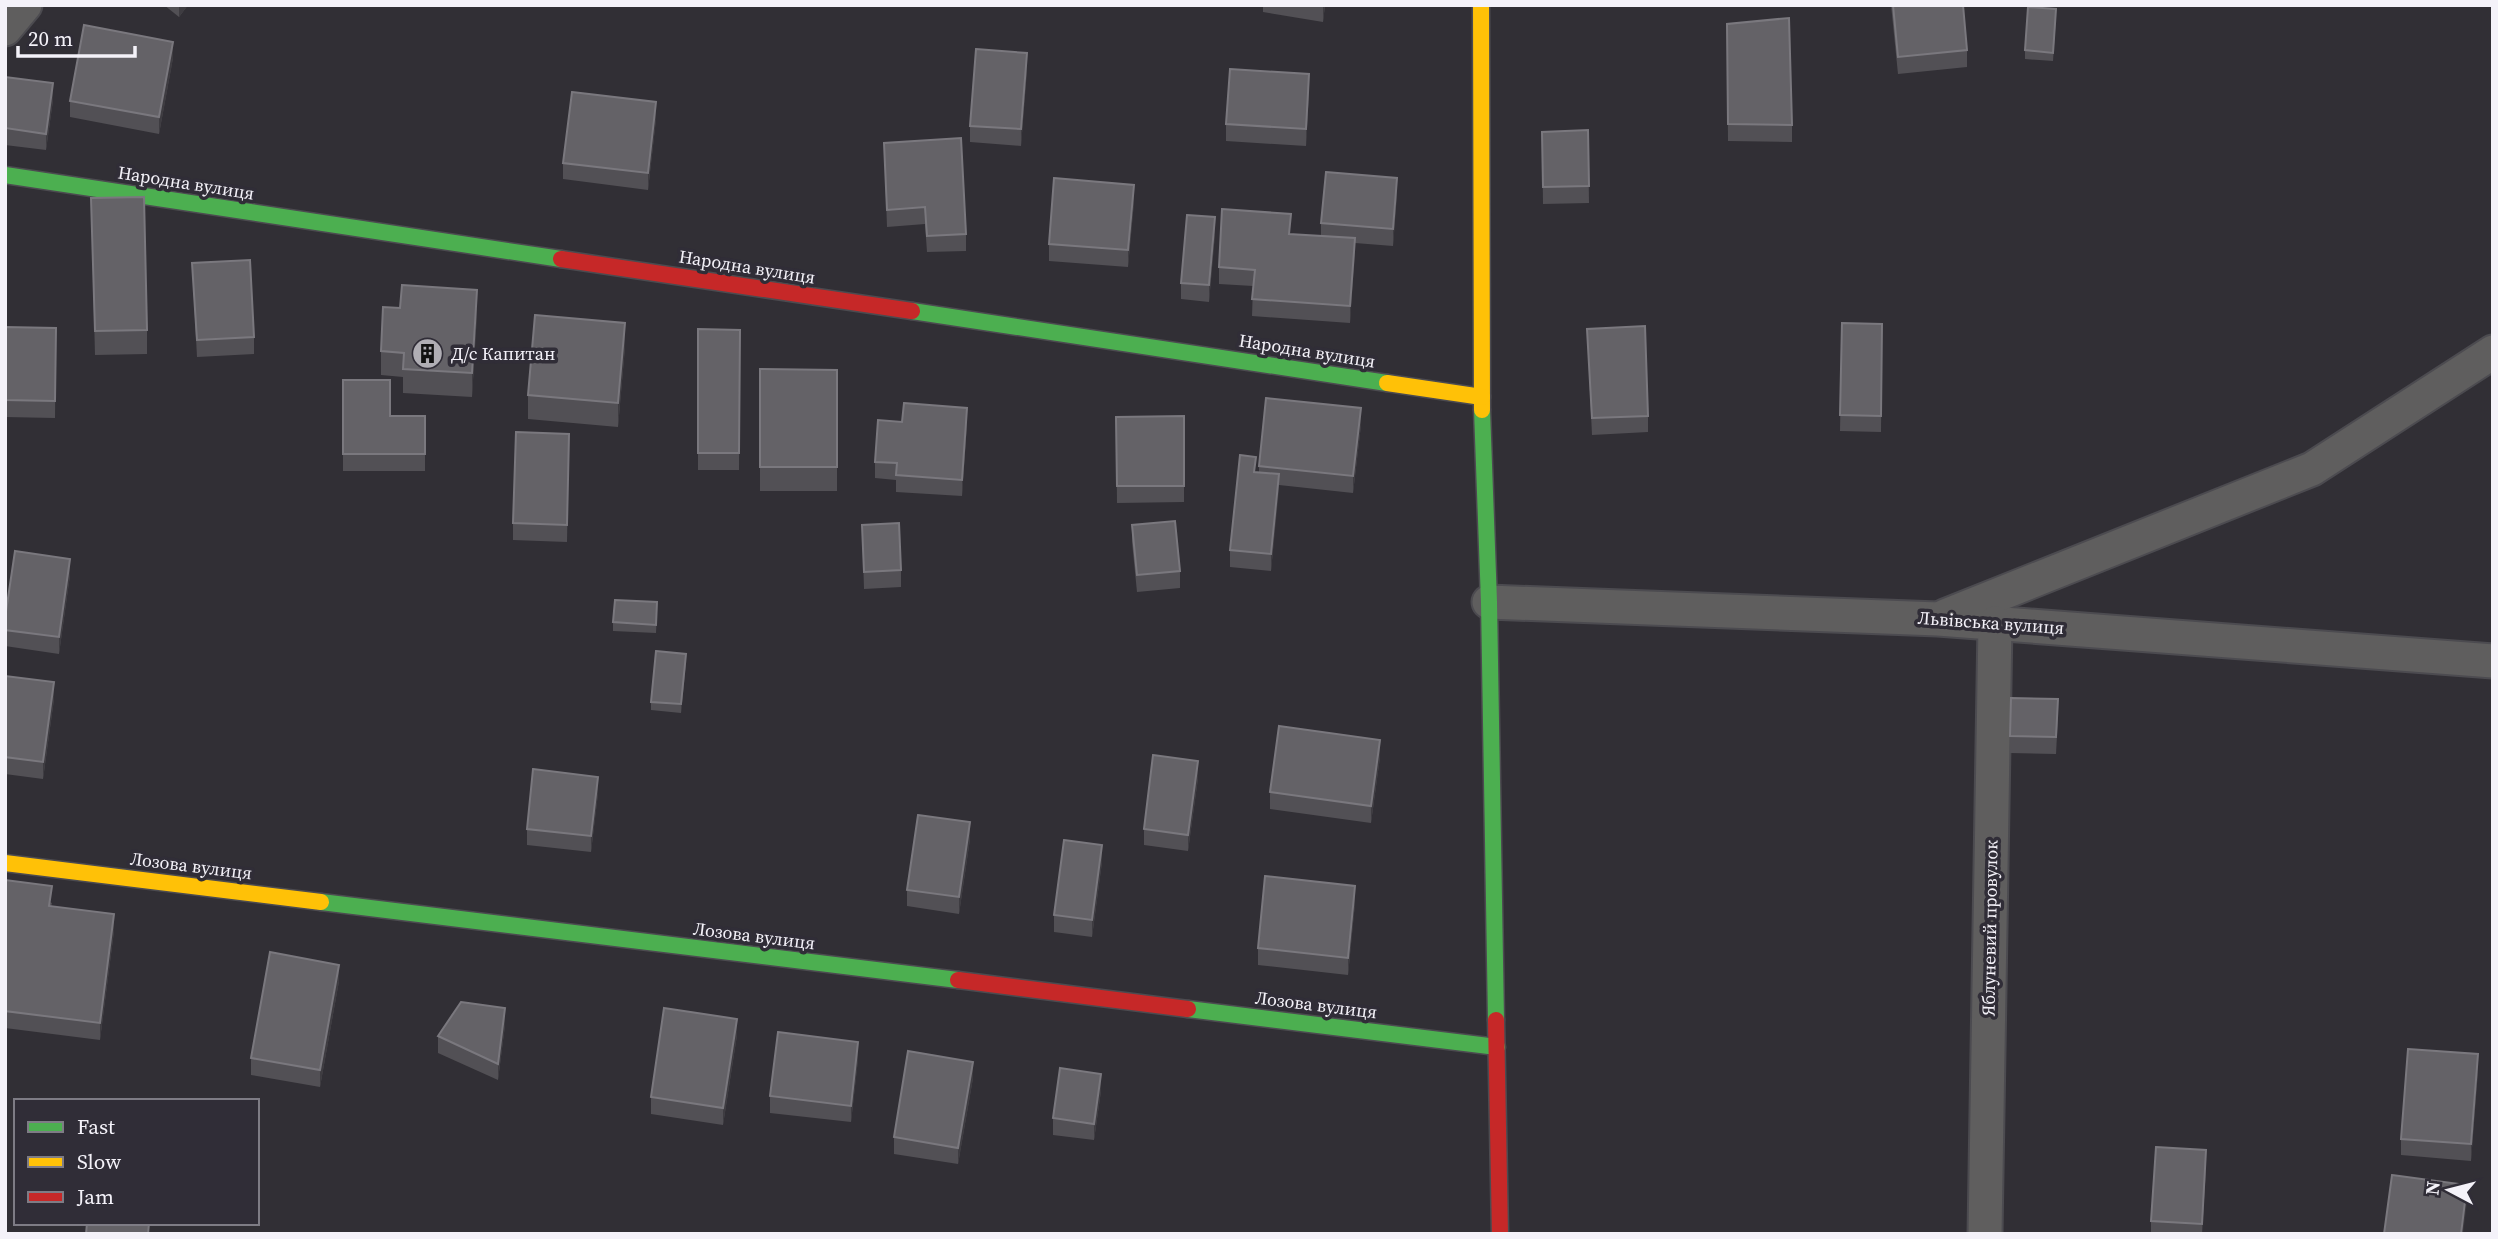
<svg xmlns="http://www.w3.org/2000/svg" width="2498" height="1239" font-family="'Source Serif 4',serif">
	<style>
		.lines { fill: none; stroke-linecap: round; stroke-linejoin: round }
		.street-casing { stroke: #4c4b50; stroke-width: 37 }
		.fast-casing { stroke: #4c4b50; stroke-width: 19 }
		.slow-casing { stroke: #4c4b50; stroke-width: 19 }
		.jam-casing { stroke: #4c4b50; stroke-width: 19 }
		.street { stroke: #5f5e5e; stroke-width: 33 }
		.fast { stroke: #4caf50; stroke-width: 16 }
		.slow { stroke: #ffc107; stroke-width: 16 }
		.jam { stroke: #c62828; stroke-width: 16 }
		.wall { fill: #525055 }
		.shaded-wall { fill: #3e3c41 }
		.building { fill: #646267; stroke: #7a787e; stroke-width: 2 }
		.labels { text-anchor: middle; stroke-width: 7; stroke-linejoin: round; paint-order: stroke }
		.street-label { font-size: 18px; fill: #f4f2f9; stroke: #302d37 }
		.poi-label { font-size: 18px; fill: #f4f2f9; stroke: #302d37; text-anchor: start }
	</style>
	<rect width="100%" height="100%" fill="#312f35"/>
	<g class="lines">
		<defs>
			<g id="street">
				<polyline points="5,29 25,5"/>
				<polyline points="1489,602 1938,619 2493,661"/>
				<polyline points="1945,616 2312,469 2493,352"/>
				<polyline points="1985,1234 1995,623"/>
			</g>
			<g id="fast">
				<polyline points="5,175 561,259"/>
				<polyline points="912,311 1387,383"/>
				<polyline points="1482,410 1489,602 1496,1020"/>
				<polyline points="321,902 958,980"/>
				<polyline points="1188,1009 1497,1047"/>
			</g>
			<g id="slow">
				<polyline points="1481,5 1482,410"/>
				<polyline points="1387,383 1482,397"/>
				<polyline points="5,863 321,902"/>
			</g>
			<g id="jam">
				<polyline points="561,259 912,311"/>
				<polyline points="958,980 1188,1009"/>
				<polyline points="1496,1020 1500,1234"/>
			</g>
		</defs>
		<use href="#street" class="street-casing"/>
		<use href="#fast" class="fast-casing"/>
		<use href="#slow" class="slow-casing"/>
		<use href="#jam" class="jam-casing"/>
		<use href="#street" class="street"/>
		<use href="#fast" class="fast"/>
		<use href="#slow" class="slow"/>
		<use href="#jam" class="jam"/>
	</g>
	<g class="wall">
		<polygon points="164,5 188,5 179,17"/>
		<polygon points="1263,5 1325,5 1323,22 1263,12"/>
		<polygon points="1891,5 1963,5 1967,50 1967,67 1898,74"/>
		<polygon points="2056,17 2053,61 2025,59 2025,50"/>
		<polygon points="1727,24 1792,125 1792,142 1728,141"/>
		<polygon points="173,58 159,134 70,117 70,101"/>
		<polygon points="1027,70 1021,146 970,142 970,126"/>
		<polygon points="5,77 53,100 46,150 5,145"/>
		<polygon points="1309,91 1306,146 1226,141 1226,124"/>
		<polygon points="656,119 648,190 563,179 563,163"/>
		<polygon points="1588,130 1589,203 1543,204 1542,132"/>
		<polygon points="884,143 966,234 966,251 927,252 925,224 887,227"/>
		<polygon points="1397,194 1393,246 1355,243 1350,323 1252,316 1253,286 1219,284 1219,267 1291,234 1321,236 1321,223"/>
		<polygon points="91,198 147,330 147,354 95,355"/>
		<polygon points="1134,202 1128,267 1049,261 1049,244"/>
		<polygon points="1215,234 1209,302 1181,299 1181,283"/>
		<polygon points="192,263 254,337 254,354 197,357"/>
		<polygon points="477,314 472,397 403,393 403,377 381,375 381,351"/>
		<polygon points="1842,323 1882,324 1881,432 1840,431"/>
		<polygon points="5,327 56,328 55,418 5,417"/>
		<polygon points="698,329 740,330 739,470 698,470"/>
		<polygon points="1587,329 1648,416 1648,432 1592,435"/>
		<polygon points="625,347 618,427 528,419 528,395"/>
		<polygon points="760,369 837,370 837,491 760,491"/>
		<polygon points="343,380 390,416 425,416 425,471 343,471"/>
		<polygon points="1184,416 1184,502 1117,503 1116,417"/>
		<polygon points="902,422 967,424 962,496 896,492 896,480 875,478 875,462"/>
		<polygon points="1361,425 1353,493 1279,485 1271,571 1230,567 1230,550 1256,472 1259,472 1259,466"/>
		<polygon points="569,434 567,542 513,540 513,523"/>
		<polygon points="862,525 901,570 901,587 864,589"/>
		<polygon points="1132,525 1180,571 1180,588 1137,592 1132,542"/>
		<polygon points="70,575 59,654 5,646 5,618"/>
		<polygon points="657,611 656,633 613,631 613,622"/>
		<polygon points="686,662 681,713 651,710 651,702"/>
		<polygon points="5,676 54,699 43,779 5,774"/>
		<polygon points="2058,716 2056,754 2010,753 2010,736"/>
		<polygon points="1380,757 1371,823 1270,809 1270,792"/>
		<polygon points="1198,778 1188,851 1144,845 1144,829"/>
		<polygon points="598,793 591,852 527,845 527,829"/>
		<polygon points="970,839 959,914 907,906 907,890"/>
		<polygon points="1102,862 1092,937 1054,932 1054,915"/>
		<polygon points="5,880 52,903 51,907 114,931 100,1040 5,1028"/>
		<polygon points="1355,903 1348,975 1258,965 1258,948"/>
		<polygon points="339,981 320,1087 251,1075 251,1058"/>
		<polygon points="505,1025 498,1080 438,1053 438,1036"/>
		<polygon points="737,1035 723,1125 651,1114 651,1097"/>
		<polygon points="858,1059 851,1122 770,1113 770,1096"/>
		<polygon points="2478,1071 2471,1161 2401,1155 2401,1139"/>
		<polygon points="973,1078 958,1164 894,1154 894,1137"/>
		<polygon points="1101,1091 1094,1140 1053,1135 1053,1118"/>
		<polygon points="2206,1167 2202,1234 2151,1234 2151,1221"/>
	</g>
	<g class="shaded-wall">
		<polygon points="179,5 188,5 179,17"/>
		<polygon points="1325,5 1323,22 1323,6"/>
		<polygon points="173,42 173,58 159,134 159,117"/>
		<polygon points="1027,53 1027,70 1021,146 1021,129"/>
		<polygon points="1309,74 1309,91 1306,146 1306,129"/>
		<polygon points="53,83 53,100 46,150 46,134"/>
		<polygon points="656,102 656,119 648,190 648,173"/>
		<polygon points="1397,178 1397,194 1393,246 1393,229"/>
		<polygon points="1134,185 1134,202 1128,267 1128,250"/>
		<polygon points="1215,217 1215,234 1209,302 1209,285"/>
		<polygon points="1355,238 1355,255 1350,323 1350,306"/>
		<polygon points="477,290 477,314 472,397 472,373"/>
		<polygon points="625,323 625,347 618,427 618,403"/>
		<polygon points="967,408 967,424 962,496 962,480"/>
		<polygon points="1361,408 1361,425 1353,493 1353,476"/>
		<polygon points="1279,474 1279,491 1271,571 1271,554"/>
		<polygon points="70,559 70,575 59,654 59,637"/>
		<polygon points="686,654 686,662 681,713 681,704"/>
		<polygon points="54,682 54,699 43,779 43,762"/>
		<polygon points="1380,740 1380,757 1371,823 1371,806"/>
		<polygon points="1198,761 1198,778 1188,851 1188,835"/>
		<polygon points="598,777 598,793 591,852 591,836"/>
		<polygon points="970,822 970,839 959,914 959,897"/>
		<polygon points="1102,845 1102,862 1092,937 1092,920"/>
		<polygon points="1355,886 1355,903 1348,975 1348,958"/>
		<polygon points="114,914 114,931 100,1040 100,1023"/>
		<polygon points="339,965 339,981 320,1087 320,1070"/>
		<polygon points="505,1008 505,1025 498,1080 498,1064"/>
		<polygon points="737,1019 737,1035 723,1125 723,1108"/>
		<polygon points="858,1042 858,1059 851,1122 851,1106"/>
		<polygon points="2478,1054 2478,1071 2471,1161 2471,1144"/>
		<polygon points="973,1062 973,1078 958,1164 958,1148"/>
		<polygon points="1101,1074 1101,1091 1094,1140 1094,1124"/>
		<polygon points="2206,1150 2206,1167 2202,1234 2202,1224"/>
		<polygon points="2467,1185 2467,1202 2463,1234 2461,1234"/>
	</g>
	<g class="building">
		<polygon points="1893,5 1963,5 1967,50 1898,57"/>
		<polygon points="2028,7 2056,9 2053,53 2025,50"/>
		<polygon points="1789,18 1792,125 1728,124 1727,24"/>
		<polygon points="84,25 173,42 159,117 70,101"/>
		<polygon points="976,49 1027,53 1021,129 970,126"/>
		<polygon points="1230,69 1309,74 1306,129 1226,124"/>
		<polygon points="5,77 53,83 46,134 5,128"/>
		<polygon points="572,92 656,102 648,173 563,163"/>
		<polygon points="1588,130 1589,186 1543,187 1542,132"/>
		<polygon points="961,138 966,234 927,236 925,207 887,210 884,143"/>
		<polygon points="1326,172 1397,178 1393,229 1321,223"/>
		<polygon points="1054,178 1134,185 1128,250 1049,244"/>
		<polygon points="144,197 147,330 95,331 91,198"/>
		<polygon points="1222,209 1291,214 1289,234 1355,238 1350,306 1252,299 1255,270 1219,267"/>
		<polygon points="1187,215 1215,217 1209,285 1181,283"/>
		<polygon points="250,260 254,337 197,340 192,263"/>
		<polygon points="402,285 477,290 472,373 403,369 404,353 381,351 383,307 400,308"/>
		<polygon points="535,315 625,323 618,403 528,395"/>
		<polygon points="1842,323 1882,324 1881,416 1840,415"/>
		<polygon points="1645,326 1648,416 1592,418 1587,329"/>
		<polygon points="5,327 56,328 55,401 5,400"/>
		<polygon points="698,329 740,330 739,453 698,453"/>
		<polygon points="760,369 837,370 837,467 760,467"/>
		<polygon points="343,380 390,380 390,416 425,416 425,454 343,454"/>
		<polygon points="1266,398 1361,408 1353,476 1259,466"/>
		<polygon points="904,403 967,408 962,480 896,475 897,463 875,462 878,420 902,422"/>
		<polygon points="1184,416 1184,486 1117,486 1116,417"/>
		<polygon points="516,432 569,434 567,525 513,523"/>
		<polygon points="1240,455 1256,457 1254,472 1279,474 1271,554 1230,550"/>
		<polygon points="1175,521 1180,571 1137,575 1132,525"/>
		<polygon points="899,523 901,570 864,572 862,525"/>
		<polygon points="15,551 70,559 59,637 5,630 5,618"/>
		<polygon points="615,600 657,602 656,625 613,622"/>
		<polygon points="656,651 686,654 681,704 651,702"/>
		<polygon points="5,676 54,682 43,762 5,757"/>
		<polygon points="2011,698 2058,699 2056,737 2010,736"/>
		<polygon points="1279,726 1380,740 1371,806 1270,792"/>
		<polygon points="1153,755 1198,761 1188,835 1144,829"/>
		<polygon points="533,769 598,777 591,836 527,829"/>
		<polygon points="918,815 970,822 959,897 907,890"/>
		<polygon points="1064,840 1102,845 1092,920 1054,915"/>
		<polygon points="1265,876 1355,886 1348,958 1258,948"/>
		<polygon points="5,880 52,886 49,906 114,914 100,1023 5,1011"/>
		<polygon points="270,952 339,965 320,1070 251,1058"/>
		<polygon points="461,1002 505,1008 498,1064 438,1036"/>
		<polygon points="664,1008 737,1019 723,1108 651,1097"/>
		<polygon points="778,1032 858,1042 851,1106 770,1096"/>
		<polygon points="2408,1049 2478,1054 2471,1144 2401,1139"/>
		<polygon points="908,1051 973,1062 958,1148 894,1137"/>
		<polygon points="1060,1068 1101,1074 1094,1124 1053,1118"/>
		<polygon points="2156,1147 2206,1150 2202,1224 2151,1221"/>
		<polygon points="2392,1175 2467,1185 2461,1234 2384,1234"/>
		<polygon points="87,1223 149,1223 148,1234 86,1234"/>
	</g>
	<defs>
		<symbol id="building-disc" viewBox="-11 -11 22 22"><circle r="9.5" fill="#b0aeb4" stroke="#302d37"/><path d="M-4-6H4V6H1V3H-1V6H-4ZM-2.5-4.3h1.7v1.8h-1.7ZM.8-4.3h1.7v1.8H.8ZM-2.5-1h1.7V.8h-1.7ZM.8-1h1.7V.8H.8Z" fill="#111"/></symbol>
	</defs>
	<g fill-rule="evenodd">
		<use href="#building-disc" x="410" y="336" width="35" height="35"/>
	</g>
	<g class="labels">
		<g class="street-label">
			<text transform="translate(186 183) rotate(9)" y="6">Народна вулиця</text>
			<text transform="translate(747 267) rotate(9)" y="6">Народна вулиця</text>
			<text transform="translate(1307 351) rotate(9)" y="6">Народна вулиця</text>
			<text transform="translate(1991 623) rotate(4)" y="6">Львівська вулиця</text>
			<text transform="translate(191 866) rotate(7)" y="6">Лозова вулиця</text>
			<text transform="translate(1990 928) rotate(-89)" y="6">Яблуневий провулок</text>
			<text transform="translate(754 936) rotate(7)" y="6">Лозова вулиця</text>
			<text transform="translate(1316 1005) rotate(7)" y="6">Лозова вулиця</text>
		</g>
		<g class="poi-label">
			<text x="451" y="360">Д/с Капитан</text>
		</g>
	</g>
	<rect width="2498" height="1239" fill="none" stroke="#f4f2f9" stroke-width="14"/>
	<rect x="14" y="1099" width="245" height="126" fill="#302d37" stroke="#7e7c85" stroke-width="2"/>
	<rect x="28" y="1122" width="35" height="10" fill="#4caf50" stroke="#7e7c85" stroke-width="2"/>
	<text x="77" y="1134" font-size="21" fill="#f4f2f9">Fast</text>
	<rect x="28" y="1157" width="35" height="10" fill="#ffc107" stroke="#7e7c85" stroke-width="2"/>
	<text x="77" y="1169" font-size="21" fill="#f4f2f9">Slow</text>
	<rect x="28" y="1192" width="35" height="10" fill="#c62828" stroke="#7e7c85" stroke-width="2"/>
	<text x="77" y="1204" font-size="21" fill="#f4f2f9">Jam</text>
	<g transform="translate(2449 1190) rotate(277)" stroke="#302d37" stroke-width="5" paint-order="stroke">
	<path d="M0-5L12 26L0 18L-12 26Z" fill="#f4f2f9"/>
	<text y="-10" font-size="19" font-weight="bold" text-anchor="middle" fill="#f4f2f9">N</text>
	</g>
	<path d="M18 46v10h117v-10" fill="none" stroke="#f4f2f9" stroke-width="3.5"/>
	<text x="28" y="46" font-size="21" fill="#f4f2f9" stroke="#302d37" stroke-width="5" paint-order="stroke">20 m</text>
</svg>
